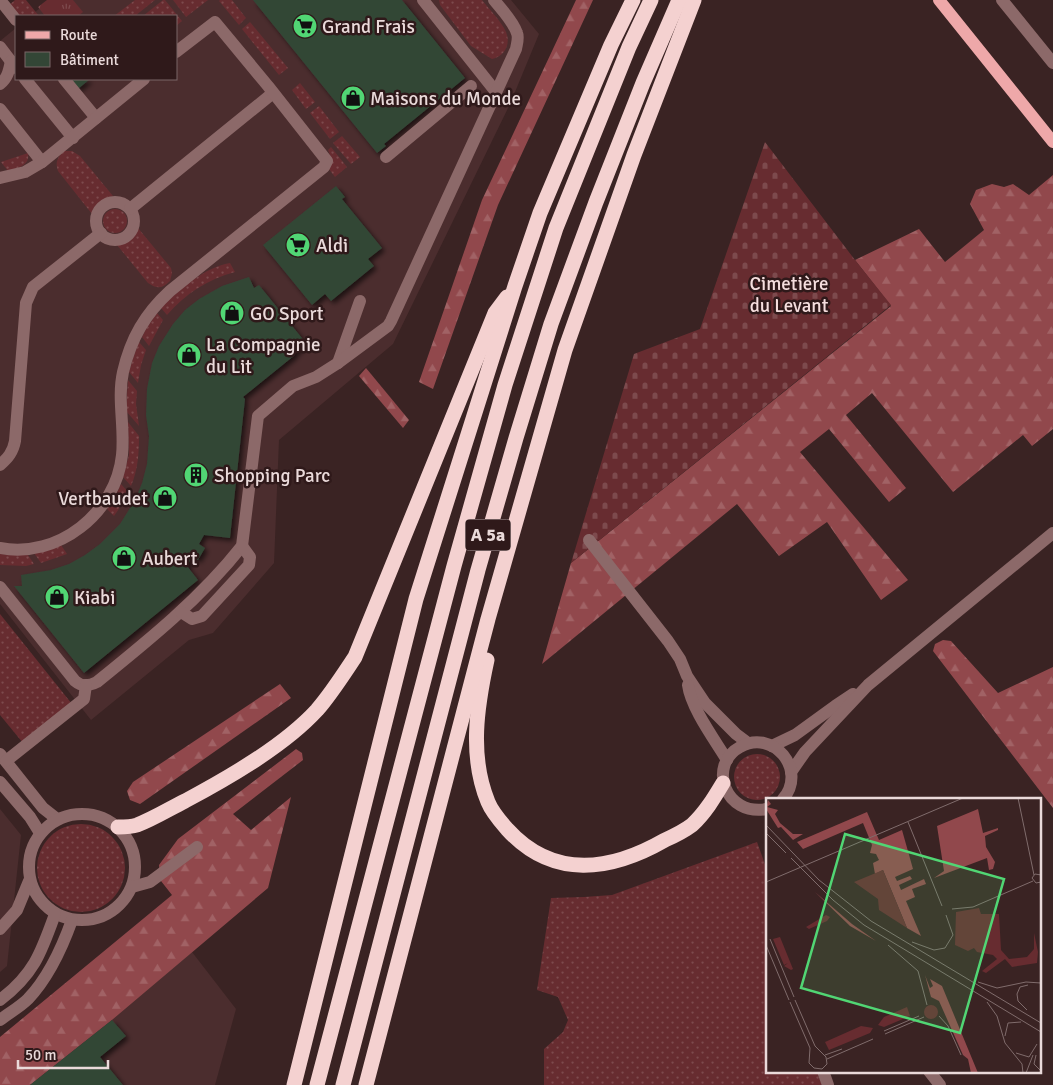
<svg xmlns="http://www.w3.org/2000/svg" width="1053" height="1085" font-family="Signika,sans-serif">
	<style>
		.built { fill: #4b2d2e }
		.grass { fill: url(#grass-dots) }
		.forest { fill: url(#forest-firs) }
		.cemetery { fill: url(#cemetery-stones) }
		.park { fill: url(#park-tufts) }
		.building { fill: #334636; filter: url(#shadow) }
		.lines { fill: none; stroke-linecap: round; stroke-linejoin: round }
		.minor { stroke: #8c6969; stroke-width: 12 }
		.major { stroke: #eea8a9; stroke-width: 12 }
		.highway { stroke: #f4d1d0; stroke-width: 15 }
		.labels { text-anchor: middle; stroke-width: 5; stroke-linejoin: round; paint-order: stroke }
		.shield { fill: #2f191a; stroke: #b2a0a0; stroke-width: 1 }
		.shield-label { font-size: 18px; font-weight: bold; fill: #eadada }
		.poi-label { font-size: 19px; fill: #eadada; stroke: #2f191a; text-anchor: start }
		.park-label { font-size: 19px; fill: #f5dede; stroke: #2f191a }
		.inset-road { fill: none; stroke: #806c6c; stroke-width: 1 }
		.view { fill: #51d674; fill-opacity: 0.15; stroke: #51d674; stroke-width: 2.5 }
		.inset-edge { fill: none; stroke: #eadada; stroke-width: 2.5 }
	</style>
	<defs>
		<pattern id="grass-dots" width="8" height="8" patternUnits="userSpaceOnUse" patternTransform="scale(1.25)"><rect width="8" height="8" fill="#672c30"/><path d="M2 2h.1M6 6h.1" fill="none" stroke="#7d4a4d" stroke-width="1.8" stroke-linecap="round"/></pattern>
		<pattern id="forest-firs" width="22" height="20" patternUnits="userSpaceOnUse" patternTransform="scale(1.25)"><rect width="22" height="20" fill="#91484c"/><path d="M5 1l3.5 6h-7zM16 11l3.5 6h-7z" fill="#a16265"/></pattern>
		<pattern id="cemetery-stones" width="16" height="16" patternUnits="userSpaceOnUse" patternTransform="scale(1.25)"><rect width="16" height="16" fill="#672c30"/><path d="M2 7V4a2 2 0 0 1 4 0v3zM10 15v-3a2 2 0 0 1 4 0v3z" fill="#7d4a4d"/></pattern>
		<pattern id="park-tufts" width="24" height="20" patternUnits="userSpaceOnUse" patternTransform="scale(1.25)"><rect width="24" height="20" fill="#672c30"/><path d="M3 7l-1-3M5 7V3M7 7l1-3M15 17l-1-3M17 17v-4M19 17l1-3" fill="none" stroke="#7d4a4d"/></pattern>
		<filter id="shadow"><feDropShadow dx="3" dy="3" stdDeviation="2.5" flood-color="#0009"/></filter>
	</defs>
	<rect width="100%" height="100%" fill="#3a2323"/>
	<g class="built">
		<polygon points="50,0 511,0 539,34 510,104 393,344 279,440 274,563 213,633 189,640 91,720 0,604 0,41 16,28 16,79 176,79 176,16 30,16"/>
		<polygon points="0,809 21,835 7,966 0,972"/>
		<polygon points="192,952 236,1009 215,1085 30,1085 112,1020"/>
	</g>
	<g class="grass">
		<polygon points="15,0 26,0 39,16 18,16 9,5"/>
		<polygon points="135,0 155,0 135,16 114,16"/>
		<polygon points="163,0 165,0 182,21 176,26 176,16 143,16"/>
		<polygon points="173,0 208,0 186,17"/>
		<polygon points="220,0 232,0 246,18 239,25 219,1"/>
		<path d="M439,0H482C488,8 502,22 506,32C511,44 505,56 492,59L471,46L440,5Z"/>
		<polygon points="250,22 288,68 279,75 242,29"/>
		<polygon points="300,83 315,102 306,109 292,90"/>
		<polygon points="319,106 339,132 330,139 310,113"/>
		<polygon points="342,136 360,157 351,164 333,143"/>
		<polygon points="331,147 347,167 335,177 329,169 332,160 328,150"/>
		<path d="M64,151H72L80,156L113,196C102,199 96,204 92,214L58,171C55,162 57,158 64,151Z"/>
		<path d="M28,153C30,166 18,168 8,171L1,162Z"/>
		<circle cx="115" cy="221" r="12"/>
		<path d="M138,228L171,268L172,273L170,281C162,289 157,289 148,283L117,245C128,241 133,239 138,228Z"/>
		<path d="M230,263L235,272C208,279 185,294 167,315L161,308L164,304C184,287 203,268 230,263Z"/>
		<polygon points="157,313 163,320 149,346 142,337 146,329"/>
		<polygon points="139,342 146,350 141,365 138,383 129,372 133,358"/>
		<polygon points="128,380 137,391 136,404 139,426 126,411"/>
		<path d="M128,422L139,436C139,453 138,470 131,486L123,477L129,455Z"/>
		<polygon points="121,484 128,492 123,503 114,516 107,509 116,495"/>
		<polygon points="61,545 67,554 41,563 34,553"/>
		<polygon points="0,554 13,555 28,555 34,564 26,566 0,565"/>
		<polygon points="0,614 72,704 23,743 0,715"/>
		<circle cx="757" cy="777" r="23"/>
		<circle cx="81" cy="868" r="44"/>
		<polygon points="757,842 767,870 767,1071 817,1071 822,1085 544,1085 544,1049 563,1032 568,1020 558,997 537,990 551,898 584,897 612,895"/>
	</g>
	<g class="forest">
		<polygon points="576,0 593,0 498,205 433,389 419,382 482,200"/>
		<polygon points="1053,175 1053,429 1032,446 1023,435 953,492 872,393 846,415 906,488 889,502 829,429 800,452 908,580 881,600 827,522 779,556 737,504 542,664 571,563 891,306 855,260 919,229 945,262 984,230 970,204 976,190 992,184 1004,187 1013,184 1029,195"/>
		<polygon points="366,368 409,420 403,428 359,376"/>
		<polygon points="943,640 951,641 998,693 1053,667 1053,808 933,651 935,644"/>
		<polygon points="280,684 291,698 140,804 130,800 127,791 133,782"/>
		<polygon points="296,749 302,753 303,760 233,814 251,830 291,797 268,888 112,1020 30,1085 0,1085 0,1037 172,895 161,881 159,865 178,839"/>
	</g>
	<polygon class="cemetery" points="765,142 855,260 891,305 571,563 634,354 700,329"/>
	<polygon class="park" points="47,0 73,0 83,12 78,16 45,16 38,7"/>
	<g class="building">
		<polygon points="253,0 402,0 465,78 384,144 386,146 377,153"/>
		<polygon points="69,79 90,79 78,89"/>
		<polygon points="336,186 345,197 342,199 382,248 368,259 374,266 331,301 325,294 312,305 263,245"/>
		<polygon points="249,277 254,288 259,285 306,343 294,354 295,355 243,397 245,399 230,538 204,535 199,544 205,548 198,560 192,557 187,566 198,580 84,673 14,586 22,586 21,575 51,570 69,564 85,555 100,544 120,524 135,500 142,483 147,464 149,436 146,415 147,389 152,363 159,346 173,324 185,310 199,299 222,286"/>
		<polygon points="112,1020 126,1036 100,1057 123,1085 30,1085"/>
	</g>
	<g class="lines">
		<g class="minor">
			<polyline points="0,0 16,20"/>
			<polyline points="423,0 496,92"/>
			<polyline points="1002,0 1053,63"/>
			<polyline points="0,47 16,68"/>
			<polyline points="25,79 73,138"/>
			<polyline points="64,79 96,118"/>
			<path d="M0,84C8,78 9,70 11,61"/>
			<polyline points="0,109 42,162"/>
			<polyline points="386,157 471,86"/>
			<polyline points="0,178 25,172 42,162 144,79"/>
			<circle cx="115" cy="221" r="19"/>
			<polyline points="130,209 273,93"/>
			<polyline points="338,363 360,301"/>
			<path d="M0,465C8,458 13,452 15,441L26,303L33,287L101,233"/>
			<polyline points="589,540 668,641 680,659 687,676 705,703 736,734 748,743"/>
			<path d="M0,548C58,559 116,513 122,455C125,427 117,399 123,372C131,338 145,314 170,291L324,167L327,161L268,86L215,22L176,52"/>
			<path d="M0,587L75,681C82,687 89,686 97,682C149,640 201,598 242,546L258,416L293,386L316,377L338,363L388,326L391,321L516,49C517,43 519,38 517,33C513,21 502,10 494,0"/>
			<polyline points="181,612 192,619 202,616 249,565 250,557 242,546"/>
			<path d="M688,685C691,708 715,740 727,760"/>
			<polyline points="772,746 795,735 835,706 853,694"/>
			<polyline points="0,754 43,808 57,819"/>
			<polyline points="6,761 84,699 86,685"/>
			<polyline points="791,772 805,752 868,685 1053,533"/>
			<polyline points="0,782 30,817 40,833"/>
			<path d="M767,809C725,817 707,765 740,747C773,728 808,770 783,799"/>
			<circle cx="82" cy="867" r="53"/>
			<polyline points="132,887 150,882 197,847"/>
			<polyline points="0,929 17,910 29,881"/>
			<path d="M0,1000C34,974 41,953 55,914"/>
			<path d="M0,1020C9,1013 20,1007 28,999C49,977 62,948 72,920"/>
			<polyline points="823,1071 828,1085"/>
			<polyline points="929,1071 940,1085"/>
		</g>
		<polyline class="major" points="939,0 1053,142"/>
		<g class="highway">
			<path d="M487,660C477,706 469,756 488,802C492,812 500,821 507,829C553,880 611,871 665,840C674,836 684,831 692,825C705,813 714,798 723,783"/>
			<path d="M118,827C124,827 131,827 137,825C153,819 169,809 185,801C228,778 284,746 317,710C331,694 343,675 355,657L495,313L507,297"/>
			<polyline points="294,1085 416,599 515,286 540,213 611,45 633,0"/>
			<polyline points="317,1085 454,566 505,385 556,228 629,47 651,0"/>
			<polyline points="343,1085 478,570 516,438 551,324 596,202 643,83 679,0"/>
			<polyline points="366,1085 488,619 565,350 634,155 694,0"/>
		</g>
	</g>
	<defs>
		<symbol id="supermarket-disc" viewBox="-11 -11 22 22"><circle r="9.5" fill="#51d674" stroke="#2f191a"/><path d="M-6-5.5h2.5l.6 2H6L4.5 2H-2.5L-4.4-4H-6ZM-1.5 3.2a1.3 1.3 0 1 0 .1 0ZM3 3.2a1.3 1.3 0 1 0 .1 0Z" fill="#111"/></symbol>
		<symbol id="shop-disc" viewBox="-11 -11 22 22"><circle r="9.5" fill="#51d674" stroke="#2f191a"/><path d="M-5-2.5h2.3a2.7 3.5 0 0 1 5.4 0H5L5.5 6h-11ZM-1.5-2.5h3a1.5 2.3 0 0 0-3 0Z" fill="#111"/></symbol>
		<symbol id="building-disc" viewBox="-11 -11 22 22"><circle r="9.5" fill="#51d674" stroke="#2f191a"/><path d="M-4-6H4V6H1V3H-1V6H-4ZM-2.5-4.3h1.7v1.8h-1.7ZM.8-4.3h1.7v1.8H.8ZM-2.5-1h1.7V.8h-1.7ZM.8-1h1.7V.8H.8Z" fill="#111"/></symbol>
	</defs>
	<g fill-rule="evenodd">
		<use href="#supermarket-disc" x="291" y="12" width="28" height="28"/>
		<use href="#shop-disc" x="339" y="84" width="28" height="28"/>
		<use href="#supermarket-disc" x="284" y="231" width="28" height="28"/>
		<use href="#shop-disc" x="218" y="299" width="28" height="28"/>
		<use href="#shop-disc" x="175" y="341" width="28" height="28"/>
		<use href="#building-disc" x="182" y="461" width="28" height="28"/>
		<use href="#shop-disc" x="151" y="484" width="28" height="28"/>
		<use href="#shop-disc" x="110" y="544" width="28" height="28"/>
		<use href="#shop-disc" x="43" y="583" width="28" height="28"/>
	</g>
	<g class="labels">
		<rect class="shield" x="465.5" y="519.5" width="45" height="31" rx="4"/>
		<g class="shield-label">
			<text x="488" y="541">A 5a</text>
		</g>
		<g class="poi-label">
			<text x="322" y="33">Grand Frais</text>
			<text x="370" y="105">Maisons du Monde</text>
			<text x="316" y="252">Aldi</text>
			<text x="250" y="320">GO Sport</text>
			<text x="206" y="351">La Compagnie<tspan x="206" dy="22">du Lit</tspan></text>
			<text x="214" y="482">Shopping Parc</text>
			<text x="148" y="505" text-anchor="end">Vertbaudet</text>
			<text x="142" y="565">Aubert</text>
			<text x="74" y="604">Kiabi</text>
		</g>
		<g class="park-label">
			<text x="789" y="290">Cimetière<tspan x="789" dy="22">du Levant</tspan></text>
		</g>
	</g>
	<g transform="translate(766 798)">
		<rect width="275" height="275" fill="#3a2323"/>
		<path d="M213,110L215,116H233L235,152L243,161L261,159L268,151V135L272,154L271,165L246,169L239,161L220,175L216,173L231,161L227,157L211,154L208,150L202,153L189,147L190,114ZM60,117L64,119L61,123L43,131L40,129ZM14,139L27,171L25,172L18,168L22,165L18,167L7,141ZM158 214a7 7 0 1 1 14 0a7 7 0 1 1-14 0ZM141,209L144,218L118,229L112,227L118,219ZM95,228L107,230L104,235L63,252L59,244Z" fill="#672c30"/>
		<path d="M2,2L5,6L1,9L12,12L9,16L14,25L27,36H37L27,42L15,29L12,30L0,11ZM212,11L217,35L232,30V32L219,38L220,49L229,64L227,71L223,72L221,60L168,80L178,73L171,28ZM101,14L113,42L136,32L147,71L129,79L131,83L144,78L146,81L133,87L135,92L158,81L160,86L146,91L149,99L140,103L155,138L141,130L117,72L109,76L107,65L113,62L110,56L104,55L106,47L97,25L37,51L31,44ZM49,94L86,126L110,143L84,128ZM159,177L164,190L167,188L164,181L176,188L212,275H205L202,261L197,257L173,203L165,199Z" fill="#91484c"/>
		<path d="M117,72L119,77L141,130L113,112L112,101L88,84Z" fill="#672c30"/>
		<path class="inset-road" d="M252,0L268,77M142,24L176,108M0,27L53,82L105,123L275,225M0,35L20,55M25,60L67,102L98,127L275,234M275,77L269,76L266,80L270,85L275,84M0,84L197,0M186,111L207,109L267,83M4,141L28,199M146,144L168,152L179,150L187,137L180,117M0,147L23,202M122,147L152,173L161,207M212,184L231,190L260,184L275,185M24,204L44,250L43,265L48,270L56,271L61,266L60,259L49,248L29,202M221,204L231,218L239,245L256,266L257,275M261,212L252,203L251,196L254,189L262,187M173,218L182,228L195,257M118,233L153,218M119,236L158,219M239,238L242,225L255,224M250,255L263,259L271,246M59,257L76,251M270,257L268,266L275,273M61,261L107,241M260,275L267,257"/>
		<path class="view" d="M79,36L238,81L194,235L35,190Z"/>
		<rect width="275" height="275" class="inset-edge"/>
	</g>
	<rect x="15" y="15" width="162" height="65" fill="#2f191a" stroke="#7a6667"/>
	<rect x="25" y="31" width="25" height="8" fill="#eea8a9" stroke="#7a6667"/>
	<text x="60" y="40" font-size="15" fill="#eadada">Route</text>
	<rect x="25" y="52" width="25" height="15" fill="#334636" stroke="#7a6667"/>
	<text x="60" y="65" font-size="15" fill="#eadada">Bâtiment</text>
	<path d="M18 1060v8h90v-8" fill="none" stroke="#eadada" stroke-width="2.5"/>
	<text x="25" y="1060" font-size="15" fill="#eadada" stroke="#2f191a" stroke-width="4" paint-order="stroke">50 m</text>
</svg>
